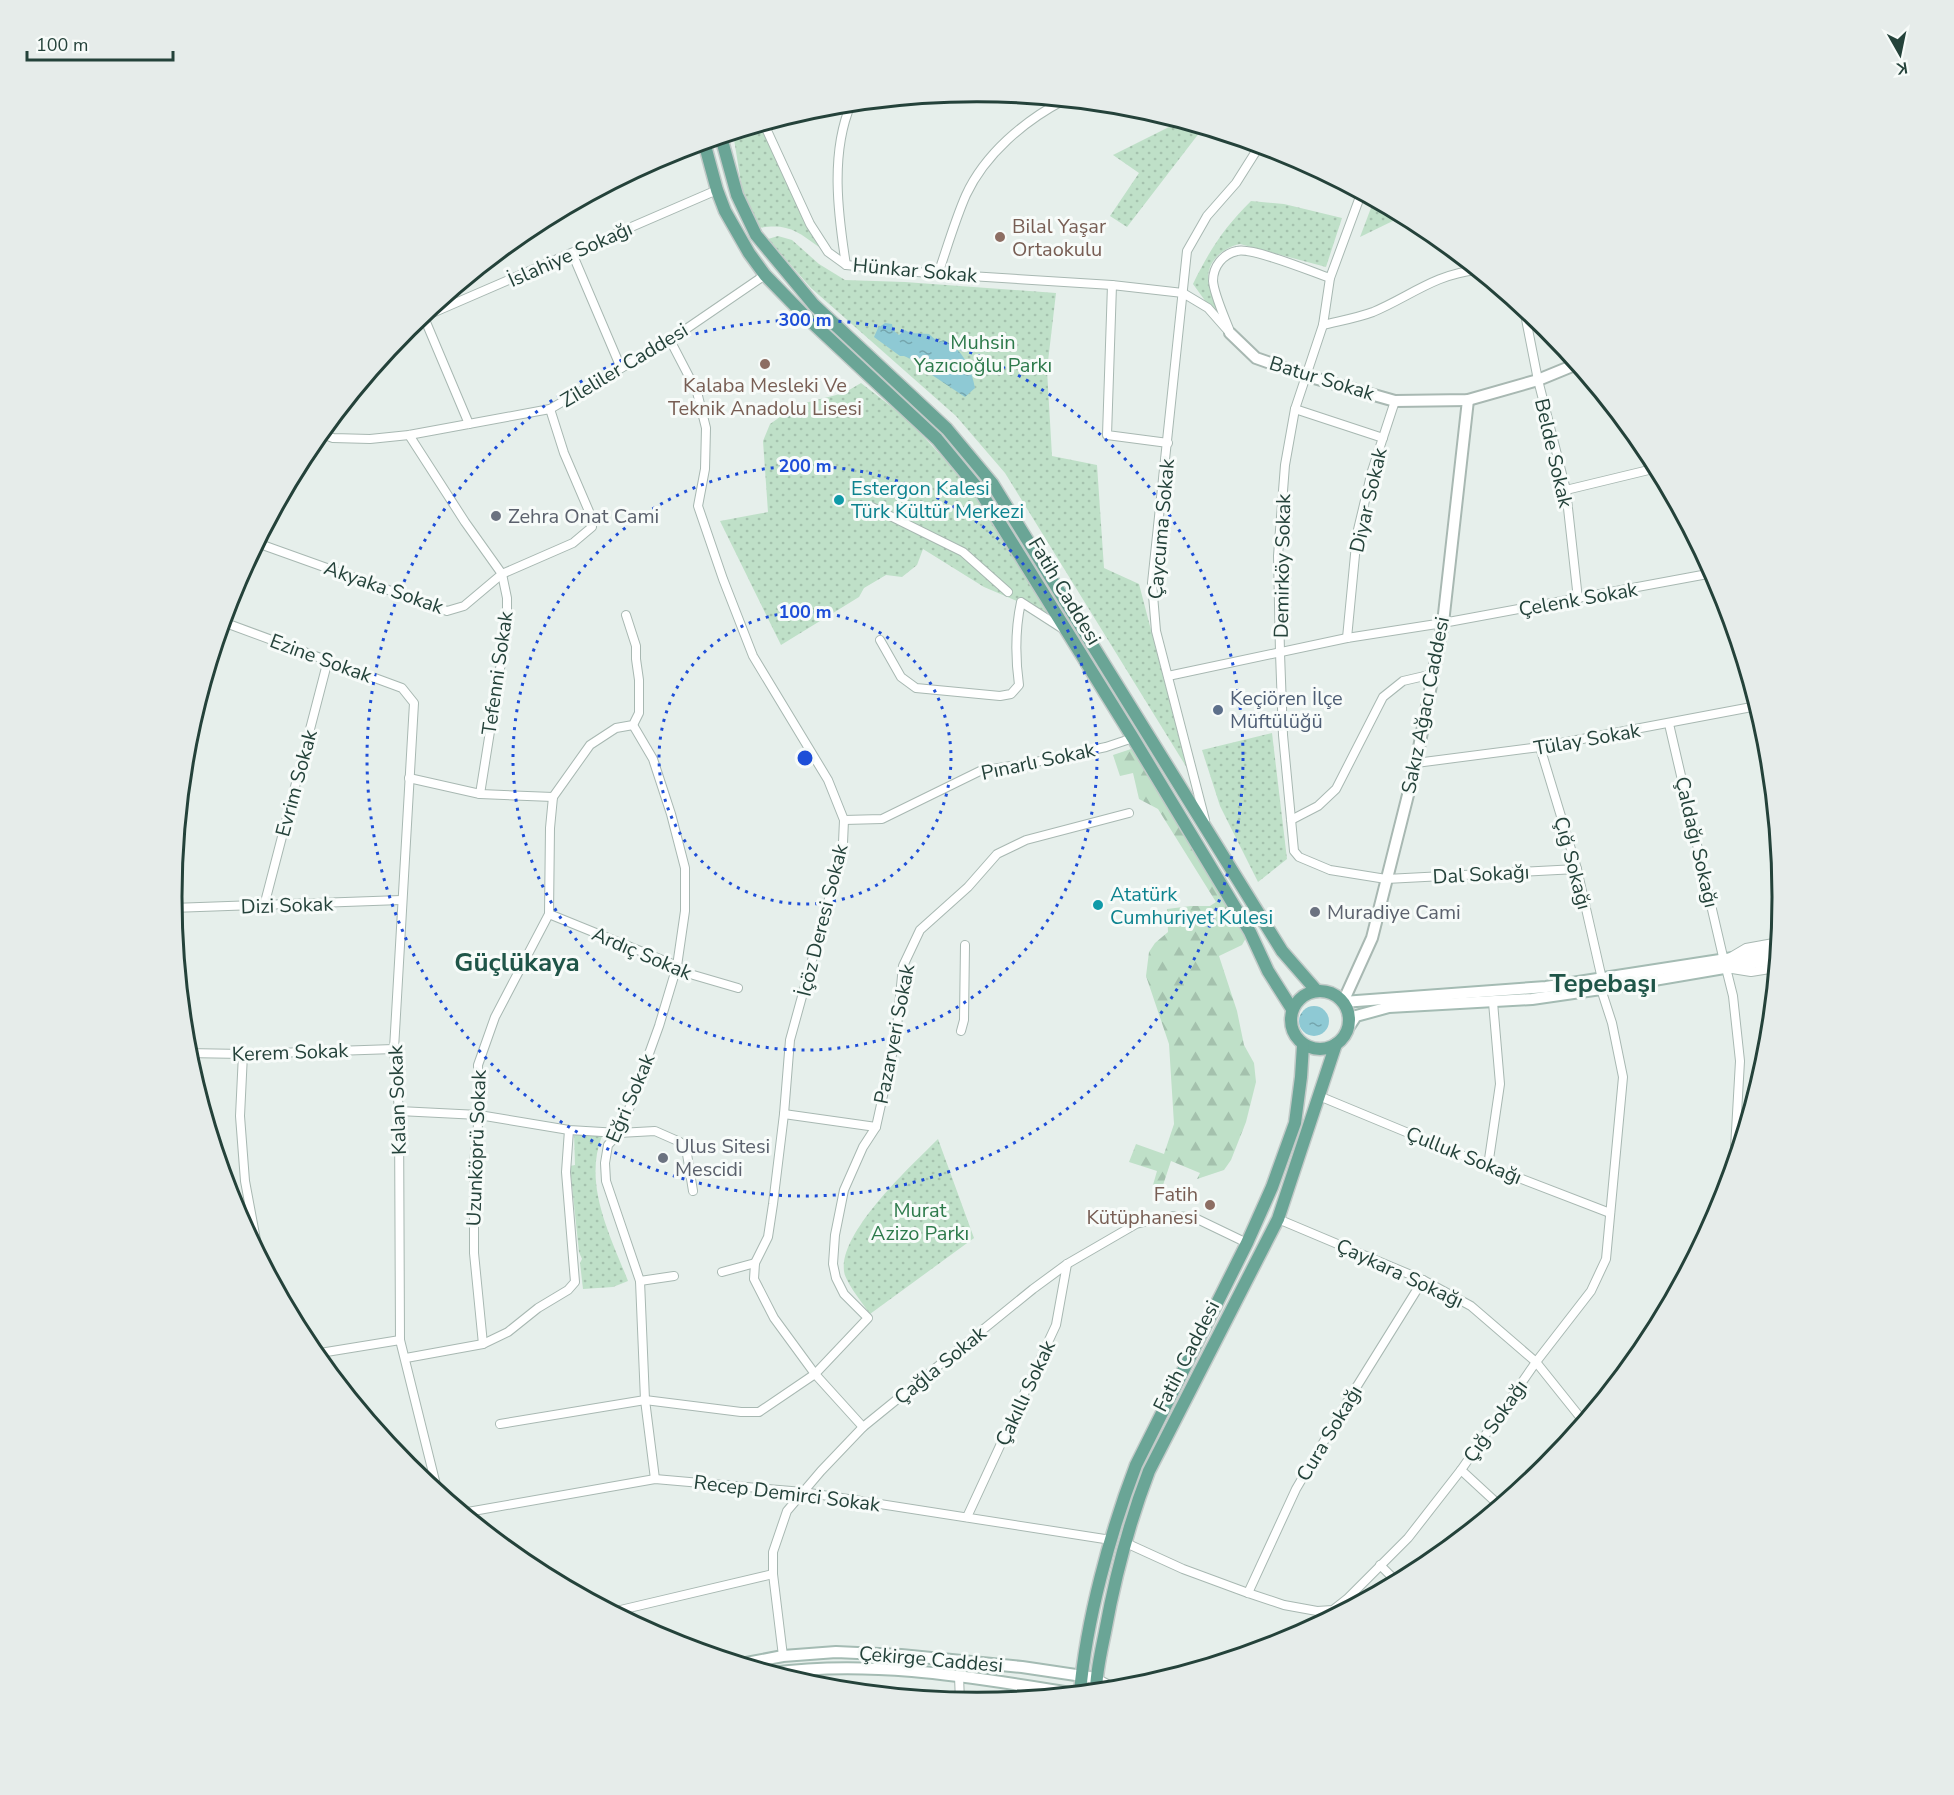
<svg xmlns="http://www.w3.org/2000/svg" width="1954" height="1795" font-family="'Nunito Sans',sans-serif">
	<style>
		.grass { fill: url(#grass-dots) }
		.forest { fill: url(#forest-firs) }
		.water { fill: url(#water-ripples) }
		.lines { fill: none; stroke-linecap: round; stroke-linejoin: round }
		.minor-casing { stroke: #a8b8b2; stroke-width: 10 }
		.tertiary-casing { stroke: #a8b8b2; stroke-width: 14 }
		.secondary-casing { stroke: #a4bbb3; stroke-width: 14 }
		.primary-casing { stroke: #c2cac8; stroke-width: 15 }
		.minor { stroke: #fff; stroke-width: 8 }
		.tertiary { stroke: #fff; stroke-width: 10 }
		.secondary { stroke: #fff; stroke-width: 10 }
		.primary { stroke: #6aa596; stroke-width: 12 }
		.ring { fill: none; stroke: #1d4ed8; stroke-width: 3; stroke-dasharray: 3 6 }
		.education-dot { fill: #8d6e63; stroke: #f7fbf9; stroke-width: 2 }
		.culture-dot { fill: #0f9aa8; stroke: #f7fbf9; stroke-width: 2 }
		.worship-dot { fill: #6b7280; stroke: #f7fbf9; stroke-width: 2 }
		.service-dot { fill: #5c6f8a; stroke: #f7fbf9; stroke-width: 2 }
		.labels { text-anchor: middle; stroke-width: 6; stroke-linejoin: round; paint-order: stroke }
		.education-label { font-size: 20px; fill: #785e54; stroke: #f7fbf9; text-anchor: start }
		.street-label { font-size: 20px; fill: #24423a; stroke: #f7fbf9 }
		.park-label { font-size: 20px; fill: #2d7a4b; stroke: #f7fbf9 }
		.culture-label { font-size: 20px; fill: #0d838f; stroke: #f7fbf9; text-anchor: start }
		.worship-label { font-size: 20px; fill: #5b616d; stroke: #f7fbf9; text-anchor: start }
		.service-label { font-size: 20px; fill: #4e5e75; stroke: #f7fbf9; text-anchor: start }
		.district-label { font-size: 26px; font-weight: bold; fill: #1f5548; stroke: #f7fbf9 }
		.rim { fill: none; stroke: #24423a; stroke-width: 3 }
		.centre { fill: #1d4ed8; stroke: #f7fbf9; stroke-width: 3 }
		.ring-label { font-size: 18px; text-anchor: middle; font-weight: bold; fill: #1d4ed8; stroke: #f7fbf9; stroke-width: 6; stroke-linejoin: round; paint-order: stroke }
	</style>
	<defs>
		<pattern id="grass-dots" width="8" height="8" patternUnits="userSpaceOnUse" patternTransform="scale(1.5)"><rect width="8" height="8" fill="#bfe0c8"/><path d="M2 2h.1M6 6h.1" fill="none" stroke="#a4c1ad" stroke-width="1.8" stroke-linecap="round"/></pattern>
		<pattern id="forest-firs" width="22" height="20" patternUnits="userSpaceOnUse" patternTransform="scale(1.5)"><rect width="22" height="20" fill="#bfe0c8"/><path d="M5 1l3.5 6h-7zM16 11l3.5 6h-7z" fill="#a4c1ad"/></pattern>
		<pattern id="water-ripples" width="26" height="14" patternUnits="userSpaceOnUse" patternTransform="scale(1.5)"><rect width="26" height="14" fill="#8ec9d4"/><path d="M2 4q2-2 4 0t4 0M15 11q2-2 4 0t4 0" fill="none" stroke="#74a5ad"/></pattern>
	</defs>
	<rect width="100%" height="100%" fill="#e6efeb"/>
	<g class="grass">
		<polygon points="1181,121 1203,128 1127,227 1110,216 1139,173 1113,155"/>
		<path d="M761,125L819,247C797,231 787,223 759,228L742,189L733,133Z"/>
		<polygon points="1374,200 1403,216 1360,237"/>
		<path d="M1251,201L1284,204L1342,218L1326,267L1240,244C1221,248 1204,264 1209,285C1210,294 1216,303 1218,313L1206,302L1193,284C1210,249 1224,228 1251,201Z"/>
		<polygon points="778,236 792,240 819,264 845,280 905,282 1056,293 1047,370 1052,456 1097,465 1104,568 1139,584 1187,768 1005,473 956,416 811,288 768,239"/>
		<polygon points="861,383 906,418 977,494 1052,616 984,587 923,549 917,565 902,577 886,575 864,588 859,597 781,645 720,521 768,512 763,441 770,424 797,405 844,393"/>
		<polygon points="1272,733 1287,859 1258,882 1220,806 1202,750"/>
		<path d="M574,1133L602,1136C583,1184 610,1235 628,1281L613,1287L583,1289L580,1263L582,1259L579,1252L570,1166L575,1165Z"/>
		<path d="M938,1139L974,1238L870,1314C864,1305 845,1282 844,1271C839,1232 911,1166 938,1139Z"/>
	</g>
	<polygon class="forest" points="1134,748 1246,938 1242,945 1219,956 1237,1011 1244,1045 1254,1063 1256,1082 1246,1122 1231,1160 1224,1170 1197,1179 1200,1173 1171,1161 1162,1188 1153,1185 1157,1171 1129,1162 1136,1144 1164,1154 1174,1124 1169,1044 1146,976 1149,952 1155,943 1168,932 1167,909 1191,906 1210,906 1216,902 1158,809 1139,799 1133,773 1120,776 1113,755"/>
	<g class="water">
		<path d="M885,323L892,324L893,330L899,335L905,330L910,333L929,334L938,342L944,340C963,350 971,367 975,388L965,397L923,369L920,363L904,356H900L874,337L878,328Z"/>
		<circle cx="1314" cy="1021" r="15"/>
	</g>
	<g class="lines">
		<defs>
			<g id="minor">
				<polyline points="764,124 810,224 828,252 846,265 938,274 1112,285 1183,293 1208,308 1230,333"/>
				<polyline points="1361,194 1330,278 1323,325 1295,409 1285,465 1278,556 1280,653 1283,735 1294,851 1299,857 1330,870 1386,879 1577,869"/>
				<polyline points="572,253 621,368"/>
				<path d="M846,265C838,214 830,153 851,104"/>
				<path d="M938,274C947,248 955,220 966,195C985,154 1024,121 1064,100"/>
				<polyline points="1112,285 1107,435 1168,443"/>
				<polyline points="1524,309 1538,380 1566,490 1578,599"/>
				<polyline points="423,315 469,424"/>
				<polyline points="423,317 717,190"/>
				<path d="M1323,325C1339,321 1357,318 1373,312C1409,297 1435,274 1477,270"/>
				<path d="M1229,329C1224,316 1214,294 1213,281C1213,266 1223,254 1237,251C1253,247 1312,272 1330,278"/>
				<polyline points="670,340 697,392 706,428 705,469 698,506 723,579 753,656 828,780 844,820 843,843 830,895 790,1040 784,1114 773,1204 768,1237 755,1263 754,1279 774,1318 815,1374 863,1427"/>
				<polyline points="1295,409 1383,438"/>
				<polyline points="320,433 333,438 370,439 409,435 550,409 670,340 765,275"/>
				<polyline points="409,435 465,522 502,574 507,598 507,625 480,794"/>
				<polyline points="1566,490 1657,468"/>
				<polyline points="872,507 963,552 1008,592"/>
				<polyline points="257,543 447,611 464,606 502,574 573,543 592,527 591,516 564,453 550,409"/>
				<polyline points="223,622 402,688 414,703 394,1049 399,1111 400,1340 438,1493"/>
				<polyline points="1347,638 1357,534 1372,471 1395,401"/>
				<path d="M880,640L901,677L916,688L1000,696L1011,694L1019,685C1015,656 1015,630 1021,602L1063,629"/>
				<polyline points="1168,676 1347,638 1443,623 1713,573"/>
				<polyline points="1669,724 1724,961 1746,948 1779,942"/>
				<polyline points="633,725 653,759 671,814 685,868 685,911 677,966 659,1026 629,1109 619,1133 608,1145 605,1163 606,1181 640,1281 645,1400 655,1479"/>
				<polyline points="1540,747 1577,869 1602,979"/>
				<polyline points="1416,763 1540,747 1757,706"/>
				<polyline points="409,778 480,794 553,797"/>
				<polyline points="844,820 882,819 980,771 1036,762 1106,747 1133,738"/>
				<polyline points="1205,820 1156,631 1152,583 1187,251 1207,216 1236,183 1260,145"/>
				<polyline points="1291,820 1318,806 1336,789 1383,697 1403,681 1433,674"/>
				<polyline points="264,906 328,660"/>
				<polyline points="172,908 401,900"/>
				<polyline points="549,914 677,966 690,974 738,988"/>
				<polyline points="961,1031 964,1020 965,945"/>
				<polyline points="186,1053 243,1054 394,1049"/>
				<polyline points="243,1054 240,1116 245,1181 259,1256"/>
				<polyline points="1319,1096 1488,1166 1610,1213"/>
				<polyline points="399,1111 479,1115 569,1130 619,1133 655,1131 680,1142 687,1154 693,1191"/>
				<polyline points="784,1114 876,1127"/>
				<polyline points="1488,1166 1500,1084 1493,1002"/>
				<polyline points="1734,1166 1740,1061 1733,996 1726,968 1751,972 1776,968"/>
				<polyline points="1278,1219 1423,1280 1471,1306 1536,1362 1584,1422"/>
				<polyline points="722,1272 755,1263"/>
				<polyline points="640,1281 674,1276"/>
				<polyline points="483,1344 474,1253 474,1164 479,1115 478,1065 495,1017 549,914 550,828 553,797 590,745 616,728 633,725 639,713 639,680 636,659 636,646 626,615"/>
				<polyline points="314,1354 400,1340"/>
				<polyline points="406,1358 483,1344 508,1332 538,1308 568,1290 575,1282 566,1172 569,1130"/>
				<polyline points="500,1424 645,1400 741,1412 759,1412 815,1374 868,1318 844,1294 836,1278 833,1264 835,1235 844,1190 863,1147 876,1127 896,1037 903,966 920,930 968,887 997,854 1026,840 1129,813"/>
				<polyline points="1461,1470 1500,1506"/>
				<polyline points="462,1513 655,1479 803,1492 1111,1540"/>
				<polyline points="967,1517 1056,1325 1067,1264"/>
				<polyline points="1126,1543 1183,1569 1248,1593 1284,1605 1317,1611 1333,1610 1347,1599 1408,1538 1461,1470 1536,1362 1591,1291 1606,1259 1623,1077 1612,1023 1601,989"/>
				<polyline points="1380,1565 1397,1582"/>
				<polyline points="1248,1593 1296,1489 1344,1407 1423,1280"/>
				<polyline points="612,1612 773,1574"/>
				<polyline points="783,1656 773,1574 773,1552 787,1511 821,1471 863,1427 1033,1289 1067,1264 1136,1224 1167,1216 1193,1217 1247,1243"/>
				<polyline points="959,1676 960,1702"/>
				<polyline points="1096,1678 1119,1690"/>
			</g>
			<g id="tertiary">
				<polyline points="1230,333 1256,358 1307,376 1395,401 1468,400 1538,380 1577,364"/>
				<polyline points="1343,1002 1372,938 1416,763 1443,623 1468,400"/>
			</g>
			<g id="secondary">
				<polyline points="1343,1002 1546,987 1778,951"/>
				<polyline points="1348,1028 1356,1016 1389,1007 1532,999 1601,989 1777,959"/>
				<polyline points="741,1664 783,1656 836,1652 901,1655 1022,1667 1096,1678"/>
				<path d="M771,1673C875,1659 976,1678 1078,1694"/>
			</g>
			<g id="primary">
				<polyline points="721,137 737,195 756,235 814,305 947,429 992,483 1282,951 1316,990"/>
				<polyline points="704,142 717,190 725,211 749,253 765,275 804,315 937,439 980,491 1133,738 1250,932 1268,971 1292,1009"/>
				<circle cx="1320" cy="1020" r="29"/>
				<path d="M1096,1692C1096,1672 1101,1652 1105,1632C1115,1577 1129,1523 1149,1471L1278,1219L1336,1044"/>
				<path d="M1080,1693C1086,1621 1110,1533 1136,1465L1247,1243L1272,1187L1295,1123L1301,1077L1303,1045"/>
			</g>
		</defs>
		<use href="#minor" class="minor-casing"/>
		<use href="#tertiary" class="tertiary-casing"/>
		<use href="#secondary" class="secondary-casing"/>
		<use href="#primary" class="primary-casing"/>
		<use href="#minor" class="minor"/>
		<use href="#tertiary" class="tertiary"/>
		<use href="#secondary" class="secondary"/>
		<use href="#primary" class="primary"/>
	</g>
	<g class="ring">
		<circle cx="805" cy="758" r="146"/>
		<circle cx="805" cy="758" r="292"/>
		<circle cx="805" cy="758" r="438"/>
	</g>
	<g class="education-dot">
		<circle cx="1000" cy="237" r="6"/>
		<circle cx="765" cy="364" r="6"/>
		<circle cx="1210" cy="1205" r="6"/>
	</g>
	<g class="culture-dot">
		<circle cx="839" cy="500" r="6"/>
		<circle cx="1098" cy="905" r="6"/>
	</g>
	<g class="worship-dot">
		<circle cx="496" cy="516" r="6"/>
		<circle cx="1315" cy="912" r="6"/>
		<circle cx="663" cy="1158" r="6"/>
	</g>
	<circle class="service-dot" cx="1218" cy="710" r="6"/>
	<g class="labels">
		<g class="education-label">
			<text x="1012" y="233">Bilal Yaşar<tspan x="1012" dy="23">Ortaokulu</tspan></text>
			<text x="765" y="392" text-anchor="middle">Kalaba Mesleki Ve<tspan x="765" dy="23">Teknik Anadolu Lisesi</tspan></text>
			<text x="1198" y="1201" text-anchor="end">Fatih<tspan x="1198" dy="23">Kütüphanesi</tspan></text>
		</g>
		<g class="street-label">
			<text transform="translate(570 254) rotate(-24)" y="7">İslahiye Sokağı</text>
			<text transform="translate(915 270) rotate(5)" y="7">Hünkar Sokak</text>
			<text transform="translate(624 365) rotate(-31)" y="7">Zileliler Caddesi</text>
			<text transform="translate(1322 378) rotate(17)" y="7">Batur Sokak</text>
			<text transform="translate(1554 453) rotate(77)" y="7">Belde Sokak</text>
			<text transform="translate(1368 500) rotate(-77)" y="7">Diyar Sokak</text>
			<text transform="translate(1161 529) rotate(-85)" y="7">Çaycuma Sokak</text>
			<text transform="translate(1282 566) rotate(-89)" y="7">Demirköy Sokak</text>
			<text transform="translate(384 587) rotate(19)" y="7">Akyaka Sokak</text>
			<text transform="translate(1065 591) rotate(59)" y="7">Fatih Caddesi</text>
			<text transform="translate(1578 599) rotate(-10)" y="7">Çelenk Sokak</text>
			<text transform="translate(321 658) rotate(20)" y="7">Ezine Sokak</text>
			<text transform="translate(497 673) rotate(-82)" y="7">Tefenni Sokak</text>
			<text transform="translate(1425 705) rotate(-79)" y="7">Sakız Ağacı Caddesi</text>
			<text transform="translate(1587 739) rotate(-10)" y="7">Tülay Sokak</text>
			<text transform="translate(1038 761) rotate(-12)" y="7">Pınarlı Sokak</text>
			<text transform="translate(296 783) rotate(-75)" y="7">Evrim Sokak</text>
			<text transform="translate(1697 842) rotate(77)" y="7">Çaldağı Sokağı</text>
			<text transform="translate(1573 863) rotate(75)" y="7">Çığ Sokağı</text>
			<text transform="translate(1481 874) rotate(-3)" y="7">Dal Sokağı</text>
			<text transform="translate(287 905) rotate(-2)" y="7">Dizi Sokak</text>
			<text transform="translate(822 920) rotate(-76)" y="7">İçöz Deresi Sokak</text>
			<text transform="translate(642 953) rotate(23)" y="7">Ardıç Sokak</text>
			<text transform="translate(894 1034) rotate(-79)" y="7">Pazaryeri Sokak</text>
			<text transform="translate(290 1052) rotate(-2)" y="7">Kerem Sokak</text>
			<text transform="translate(630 1098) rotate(-67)" y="7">Eğri Sokak</text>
			<text transform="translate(397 1100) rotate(-92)" y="7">Kalan Sokak</text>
			<text transform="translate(476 1148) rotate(-88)" y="7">Uzunköprü Sokak</text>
			<text transform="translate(1464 1155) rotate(22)" y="7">Çulluk Sokağı</text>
			<text transform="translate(1400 1273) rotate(25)" y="7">Çaykara Sokağı</text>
			<text transform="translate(1186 1356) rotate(-63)" y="7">Fatih Caddesi</text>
			<text transform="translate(940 1365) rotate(-39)" y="7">Çağla Sokak</text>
			<text transform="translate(1025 1393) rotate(-65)" y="7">Çakıllı Sokak</text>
			<text transform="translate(1495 1421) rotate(-55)" y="7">Çığ Sokağı</text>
			<text transform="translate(1329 1433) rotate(-59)" y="7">Cura Sokağı</text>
			<text transform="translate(787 1493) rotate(7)" y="7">Recep Demirci Sokak</text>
			<text transform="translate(931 1659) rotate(5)" y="7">Çekirge Caddesi</text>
		</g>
		<g class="park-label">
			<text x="983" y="349">Muhsin<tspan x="983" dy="23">Yazıcıoğlu Parkı</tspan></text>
			<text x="920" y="1217">Murat<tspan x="920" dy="23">Azizo Parkı</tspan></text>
		</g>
		<g class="culture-label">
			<text x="851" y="495">Estergon Kalesi<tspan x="851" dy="23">Türk Kültür Merkezi</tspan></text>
			<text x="1110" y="901">Atatürk<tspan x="1110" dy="23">Cumhuriyet Kulesi</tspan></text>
		</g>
		<g class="worship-label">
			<text x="508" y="523">Zehra Onat Cami</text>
			<text x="1327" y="919">Muradiye Cami</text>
			<text x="675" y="1153">Ulus Sitesi<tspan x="675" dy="23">Mescidi</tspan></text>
		</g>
		<g class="service-label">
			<text x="1230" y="705">Keçiören İlçe<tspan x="1230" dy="23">Müftülüğü</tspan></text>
		</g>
		<g class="district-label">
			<text x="517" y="971">Güçlükaya</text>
			<text x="1603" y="992">Tepebaşı</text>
		</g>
	</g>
	<path d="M0 0H1954V1795H0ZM182 897a795 795 0 1 1 1590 0a795 795 0 1 1-1590 0Z" fill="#e6ecea" fill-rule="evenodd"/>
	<path class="rim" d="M182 897a795 795 0 1 1 1590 0a795 795 0 1 1-1590 0Z"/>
	<circle cx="805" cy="758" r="9" class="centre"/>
	<g class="ring-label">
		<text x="805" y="326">300 m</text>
		<text x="805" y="472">200 m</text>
		<text x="805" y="618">100 m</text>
	</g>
	<g transform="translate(1900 54) rotate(171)" stroke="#f7fbf9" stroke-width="4.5" paint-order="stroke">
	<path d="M0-4.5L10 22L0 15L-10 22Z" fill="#24423a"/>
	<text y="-9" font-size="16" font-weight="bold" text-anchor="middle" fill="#24423a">K</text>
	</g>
	<path d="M27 51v9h146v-9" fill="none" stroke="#24423a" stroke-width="3"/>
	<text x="36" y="51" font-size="18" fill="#24423a" stroke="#f7fbf9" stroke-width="4.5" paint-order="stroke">100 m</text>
</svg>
